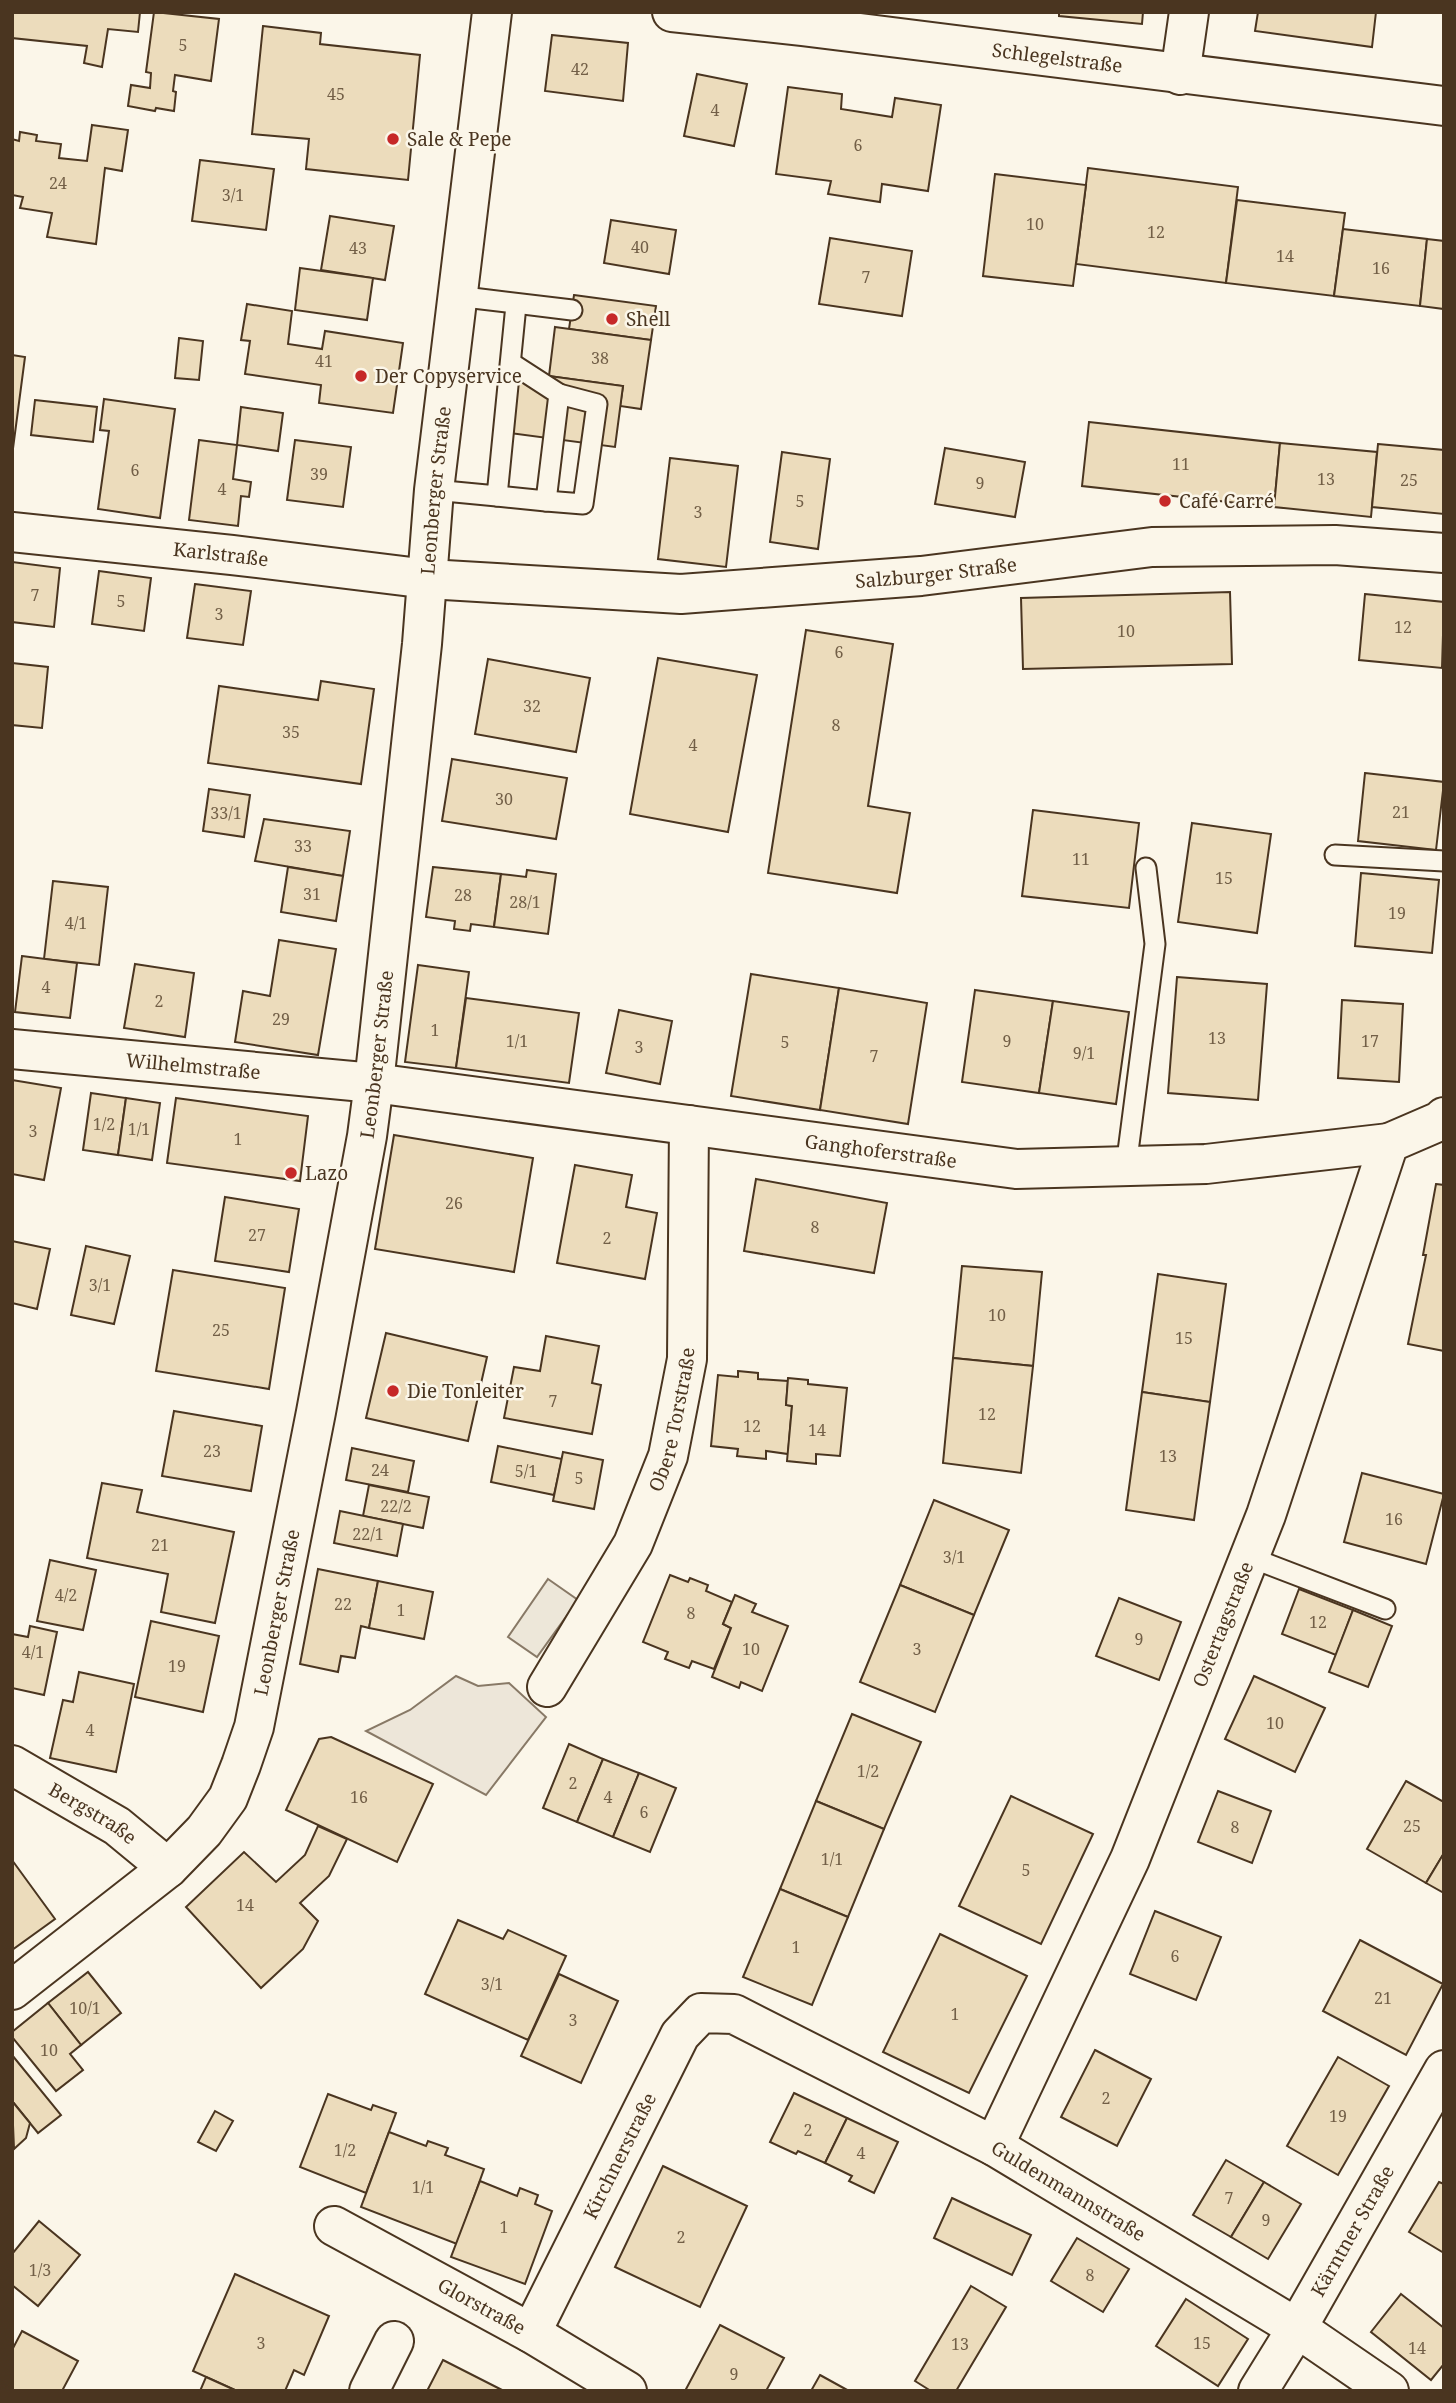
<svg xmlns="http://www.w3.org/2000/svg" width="1456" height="2403" font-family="'Noto Serif',serif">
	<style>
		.green { fill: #ede6d9; stroke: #887966; stroke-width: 2 }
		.parking { fill: #ede7d9; stroke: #887966; stroke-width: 2 }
		.building { fill: #ecdcbc; stroke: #4a3520; stroke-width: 2 }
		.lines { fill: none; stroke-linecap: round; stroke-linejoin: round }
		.lane-casing { stroke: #4a3520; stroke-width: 23 }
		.street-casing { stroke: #4a3520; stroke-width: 42 }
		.secondary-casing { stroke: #4a3520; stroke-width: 42 }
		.lane { stroke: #fbf6e9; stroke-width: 19 }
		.street { stroke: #fbf6e9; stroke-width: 38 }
		.secondary { stroke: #fbf6e9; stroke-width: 38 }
		.poi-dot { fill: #c62828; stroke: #fbf6e9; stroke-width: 2.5 }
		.labels { text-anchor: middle; stroke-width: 5; stroke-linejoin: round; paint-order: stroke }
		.number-label { font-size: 16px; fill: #725f47 }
		.street-label { font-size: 19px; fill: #4a3520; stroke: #fbf6e9 }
		.poi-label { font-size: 19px; fill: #4a3520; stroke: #fbf6e9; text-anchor: start }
	</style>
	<rect width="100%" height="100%" fill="#fbf6e9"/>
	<polygon class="green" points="456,1676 478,1686 509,1683 546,1717 486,1795 366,1731 410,1710"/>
	<polygon class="parking" points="548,1579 578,1600 537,1657 508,1637"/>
	<g class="building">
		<polygon points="12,12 140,12 138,32 108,29 102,67 84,63 87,46 12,38"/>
		<polygon points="154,12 219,19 211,81 175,75 173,91 176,92 174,111 156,108 155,111 128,106 131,85 150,88 151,73 146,72"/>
		<polygon points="1059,12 1143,12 1142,24 1059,16"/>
		<polygon points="1258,12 1376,12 1372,47 1255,31"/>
		<polygon points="263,26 321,33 320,44 420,55 408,180 306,169 309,139 252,134"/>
		<polygon points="552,35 628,43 623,101 545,91"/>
		<polygon points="697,74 747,84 734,146 684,136"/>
		<polygon points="788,87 842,94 841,109 892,117 895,98 941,105 928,191 882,184 880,202 828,194 831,181 776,174"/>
		<polygon points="92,125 128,130 122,171 105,168 96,244 47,237 52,213 20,208 23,197 12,195 12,139 19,141 20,132 37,135 36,141 61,144 59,158 87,161"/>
		<polygon points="200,160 274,169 266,230 192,221"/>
		<polygon points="1088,168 1238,187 1226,283 1076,264"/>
		<polygon points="995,174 1086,185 1073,286 983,276"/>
		<polygon points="1237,200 1345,213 1334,296 1226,283"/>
		<polygon points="330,216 394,226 385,280 321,270"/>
		<polygon points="611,220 676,230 669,274 604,263"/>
		<polygon points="1343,229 1427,239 1420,306 1334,296"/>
		<polygon points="830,238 912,251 902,316 819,304"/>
		<polygon points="1427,239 1444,241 1444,309 1420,306"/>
		<polygon points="300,268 373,278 367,320 295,310"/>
		<polygon points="574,295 656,306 651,340 569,329"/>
		<polygon points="247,304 292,311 288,344 322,349 325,331 403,343 393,413 319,403 321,385 245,374 250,341 241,340"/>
		<polygon points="555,327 651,340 641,409 620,406 623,386 549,376"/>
		<polygon points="179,338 203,341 199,380 175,378"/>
		<polygon points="12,355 25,357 12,456"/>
		<polygon points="504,370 623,386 615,447 495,431"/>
		<polygon points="104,399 175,409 160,518 98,509 109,431 100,430"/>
		<polygon points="35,400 97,407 93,442 31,435"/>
		<polygon points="241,407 283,413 278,451 237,445"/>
		<polygon points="1089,422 1280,443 1274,507 1082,486"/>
		<polygon points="199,440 237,445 233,479 251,482 249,497 241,496 238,526 189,520"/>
		<polygon points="295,440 351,447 343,507 287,500"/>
		<polygon points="1280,443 1377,452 1371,517 1274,507"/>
		<polygon points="1378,444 1444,450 1444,514 1372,507"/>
		<polygon points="945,448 1025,462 1015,517 935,504"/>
		<polygon points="782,452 830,459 818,549 770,542"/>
		<polygon points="670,458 738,466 726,567 658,559"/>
		<polygon points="12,562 60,568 54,627 12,622"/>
		<polygon points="99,571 151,578 144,631 92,624"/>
		<polygon points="195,584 251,591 243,645 187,638"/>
		<polygon points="1230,592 1232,664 1023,669 1021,598"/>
		<polygon points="1365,594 1444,602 1442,668 1359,660"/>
		<polygon points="806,630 893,644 868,806 910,813 897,893 768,873"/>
		<polygon points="658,658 757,675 728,832 630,814"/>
		<polygon points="488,659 590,678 576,752 475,734"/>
		<polygon points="12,663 48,667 42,728 12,725"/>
		<polygon points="321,681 374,689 361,784 208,763 219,686 318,700"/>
		<polygon points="452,759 567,778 556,839 442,821"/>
		<polygon points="1365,773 1444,782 1436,850 1358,841"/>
		<polygon points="209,789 250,795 244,837 203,831"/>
		<polygon points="1033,810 1139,823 1129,908 1022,896"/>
		<polygon points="264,819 350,831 343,876 255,861"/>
		<polygon points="1192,823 1271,834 1257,933 1178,922"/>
		<polygon points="288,867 343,876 336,921 281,912"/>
		<polygon points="433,867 501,874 494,927 471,924 470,931 454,929 455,921 426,917"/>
		<polygon points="527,870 556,874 548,934 494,927 501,874 526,877"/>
		<polygon points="1361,873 1439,880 1432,953 1355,946"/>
		<polygon points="53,881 108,887 99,965 44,959"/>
		<polygon points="279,940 336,949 318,1055 235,1042 243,991 270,996"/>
		<polygon points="22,956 77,963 70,1018 15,1012"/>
		<polygon points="135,964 194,973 185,1037 124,1028"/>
		<polygon points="418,965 469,972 456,1068 405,1062"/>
		<polygon points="751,974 839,988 820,1110 731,1096"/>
		<polygon points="1177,977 1267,984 1258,1100 1168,1093"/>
		<polygon points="839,988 927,1003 908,1124 820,1110"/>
		<polygon points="975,990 1053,1001 1039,1093 962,1082"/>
		<polygon points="466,998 579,1013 569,1083 456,1068"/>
		<polygon points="1342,1000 1403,1004 1399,1082 1338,1078"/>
		<polygon points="1053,1001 1129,1012 1116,1104 1039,1093"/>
		<polygon points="619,1010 672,1021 660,1084 606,1073"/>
		<polygon points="12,1080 61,1088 44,1180 12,1174"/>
		<polygon points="91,1093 126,1098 118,1155 83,1150"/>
		<polygon points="126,1098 160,1103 152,1160 118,1155"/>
		<polygon points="176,1098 308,1116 300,1181 167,1163"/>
		<polygon points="394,1135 533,1158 514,1272 375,1249"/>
		<polygon points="575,1165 632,1175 626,1207 657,1213 645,1279 557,1263"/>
		<polygon points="756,1179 887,1203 874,1273 744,1251"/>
		<polygon points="1436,1184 1444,1185 1444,1351 1408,1344 1426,1255 1423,1255"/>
		<polygon points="225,1197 299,1209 289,1272 215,1261"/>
		<polygon points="12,1241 50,1249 37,1309 12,1303"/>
		<polygon points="86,1246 130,1256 114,1324 71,1315"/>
		<polygon points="962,1266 1042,1272 1033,1366 953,1358"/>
		<polygon points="173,1270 285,1288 269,1389 156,1371"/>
		<polygon points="1158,1274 1226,1284 1210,1402 1142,1392"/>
		<polygon points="386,1333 487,1357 468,1441 366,1418"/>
		<polygon points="546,1336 599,1346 592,1383 601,1385 592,1434 504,1418 514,1367 540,1371"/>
		<polygon points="953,1358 1033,1366 1021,1473 943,1463"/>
		<polygon points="738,1371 758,1373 758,1379 788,1381 786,1405 792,1406 788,1454 766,1451 766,1459 737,1456 738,1449 711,1446 718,1375 738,1377"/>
		<polygon points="788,1378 808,1380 808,1384 847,1388 840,1456 816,1454 816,1464 787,1461 792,1406 786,1405"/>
		<polygon points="1142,1392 1210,1402 1194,1520 1126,1510"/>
		<polygon points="174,1411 262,1426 251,1491 162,1476"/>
		<polygon points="498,1446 562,1459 554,1495 491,1482"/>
		<polygon points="352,1448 414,1461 408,1492 346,1480"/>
		<polygon points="563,1452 603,1460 594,1509 553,1501"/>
		<polygon points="1362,1473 1444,1494 1426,1564 1344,1542"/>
		<polygon points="102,1483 142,1490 137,1512 234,1532 215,1623 161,1612 168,1574 87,1558"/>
		<polygon points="369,1485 429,1497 423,1528 363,1516"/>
		<polygon points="934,1500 1009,1530 974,1615 900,1585"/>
		<polygon points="340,1511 403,1524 397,1556 334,1543"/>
		<polygon points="50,1560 96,1570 83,1630 37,1621"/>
		<polygon points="318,1569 378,1581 369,1628 361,1626 355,1658 341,1656 338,1672 300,1664"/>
		<polygon points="670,1575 688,1582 690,1578 708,1585 706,1591 732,1602 723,1624 731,1628 714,1669 692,1661 689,1668 665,1659 668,1652 643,1642"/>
		<polygon points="378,1581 433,1592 424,1639 369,1628"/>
		<polygon points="900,1585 974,1615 935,1712 860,1682"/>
		<polygon points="1299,1589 1353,1610 1336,1655 1282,1634"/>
		<polygon points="735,1595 756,1604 752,1612 788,1626 762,1691 741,1682 739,1688 712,1677 731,1628 723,1624"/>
		<polygon points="1119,1598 1181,1622 1159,1680 1096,1656"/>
		<polygon points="1353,1610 1392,1626 1368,1687 1329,1672"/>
		<polygon points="151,1621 219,1636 203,1712 135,1697"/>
		<polygon points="30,1626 57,1632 44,1695 12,1688 12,1634 28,1637"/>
		<polygon points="79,1672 134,1684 116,1772 50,1758 63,1700 73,1702"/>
		<polygon points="1254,1676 1325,1708 1295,1772 1225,1739"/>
		<polygon points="852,1714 921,1742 884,1829 816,1801"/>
		<polygon points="331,1737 433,1784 397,1862 286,1810 319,1739"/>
		<polygon points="569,1744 603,1759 577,1822 543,1808"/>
		<polygon points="603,1759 639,1773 613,1837 577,1822"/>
		<polygon points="639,1773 676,1788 650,1852 613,1837"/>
		<polygon points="1406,1781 1444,1802 1444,1853 1426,1883 1367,1849"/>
		<polygon points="1218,1791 1271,1811 1252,1863 1198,1842"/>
		<polygon points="1011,1796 1093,1834 1041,1944 959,1906"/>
		<polygon points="816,1801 884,1829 848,1917 780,1889"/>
		<polygon points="318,1826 347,1839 329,1876 300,1903 318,1921 303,1949 261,1988 186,1907 244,1852 276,1882 305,1855"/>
		<polygon points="1444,1853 1444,1893 1426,1883"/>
		<polygon points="12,1860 55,1919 12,1950"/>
		<polygon points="780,1889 848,1917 812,2005 743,1977"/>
		<polygon points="1155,1911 1221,1937 1196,2000 1130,1974"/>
		<polygon points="458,1920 503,1939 508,1930 566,1956 528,2040 425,1994"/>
		<polygon points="940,1934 1027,1976 969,2093 883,2052"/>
		<polygon points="1360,1940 1443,1984 1406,2055 1323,2011"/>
		<polygon points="88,1972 121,2013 81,2045 48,2003"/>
		<polygon points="559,1974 618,2001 581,2083 521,2056"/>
		<polygon points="48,2003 81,2045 70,2054 83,2070 56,2091 12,2037 12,2032"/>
		<polygon points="1095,2050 1151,2079 1117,2146 1061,2117"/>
		<polygon points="12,2055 61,2115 38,2133 12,2101"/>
		<polygon points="1338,2057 1389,2086 1338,2175 1287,2146"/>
		<polygon points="794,2093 847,2118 825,2163 798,2151 796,2154 770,2142"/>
		<polygon points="328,2094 371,2110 373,2105 396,2113 366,2193 300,2167"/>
		<polygon points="12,2101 30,2123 26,2138 14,2149"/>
		<polygon points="215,2111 233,2121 216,2151 198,2142"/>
		<polygon points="847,2118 898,2142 874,2193 849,2181 852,2176 825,2163"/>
		<polygon points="389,2132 426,2146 428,2141 448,2148 445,2155 484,2169 457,2244 361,2207"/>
		<polygon points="1226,2160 1264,2182 1231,2237 1193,2215"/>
		<polygon points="663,2166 747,2206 700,2307 615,2267"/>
		<polygon points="480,2181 517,2196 520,2188 538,2195 535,2204 552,2211 525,2284 451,2257"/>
		<polygon points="1264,2182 1301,2204 1268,2259 1231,2237"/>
		<polygon points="1439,2182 1444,2184 1444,2253 1409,2232"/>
		<polygon points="952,2198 1031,2235 1012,2275 934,2238"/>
		<polygon points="39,2221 80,2255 38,2306 12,2285 12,2254"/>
		<polygon points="1077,2238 1129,2269 1103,2312 1051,2281"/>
		<polygon points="235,2274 329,2316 304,2375 294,2370 285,2391 237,2391 193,2371"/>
		<polygon points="971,2286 1006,2307 956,2391 931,2391 915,2381"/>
		<polygon points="1401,2294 1444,2328 1444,2364 1431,2380 1371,2332"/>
		<polygon points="1186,2299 1248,2339 1218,2386 1156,2346"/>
		<polygon points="720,2325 784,2358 766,2391 685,2391"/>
		<polygon points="22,2331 78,2361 62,2391 12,2391 12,2350"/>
		<polygon points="443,2360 504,2391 427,2391"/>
		<polygon points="820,2375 849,2391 811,2391"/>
		<polygon points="206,2377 237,2391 200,2391"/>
	</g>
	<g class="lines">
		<defs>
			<g id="lane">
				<polyline points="456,296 572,310"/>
				<polyline points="434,490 497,496 516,305"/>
				<polyline points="497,496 546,501 559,394 511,363"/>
				<polyline points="546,501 583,504 597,404 559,394"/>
				<polyline points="1335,855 1444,861"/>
				<polyline points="1126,1167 1155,944 1146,868"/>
				<polyline points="1249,1557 1385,1609"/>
			</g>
			<g id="street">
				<path id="s1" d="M672,12L803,26L1444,106"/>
				<polyline points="1180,75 1189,12"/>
				<path id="s2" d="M12,532L232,555L428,579L681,594L921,576L1152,547L1335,545L1444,553"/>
				<path id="s3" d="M12,1049L374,1083L1016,1169L1206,1164L1389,1143"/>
				<path id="s4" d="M547,1687L633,1544L668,1456L687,1359L689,1125"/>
				<path id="s5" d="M12,1765L117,1826L168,1868"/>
				<path id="s6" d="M994,2146L1130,1859L1266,1515L1389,1143L1440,1121L1444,1117"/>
				<path id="s7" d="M334,2226L531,2333L627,2391"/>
				<path id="s8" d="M531,2333L680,2035L701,2013L734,2014L994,2146L1297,2328L1389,2391"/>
				<polyline points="369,2391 394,2341"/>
				<path id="s9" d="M1258,2391L1297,2328L1444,2070"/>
			</g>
			<g id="secondary">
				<path id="s10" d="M12,1990L168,1868L204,1831L228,1798L241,1765L254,1727L316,1412L367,1136L374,1083L422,644L434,490L492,12"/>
			</g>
		</defs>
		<use href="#lane" class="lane-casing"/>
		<use href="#street" class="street-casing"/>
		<use href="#secondary" class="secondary-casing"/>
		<use href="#lane" class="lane"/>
		<use href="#street" class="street"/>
		<use href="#secondary" class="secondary"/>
	</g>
	<g class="poi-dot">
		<circle cx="393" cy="139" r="7"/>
		<circle cx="612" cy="319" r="7"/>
		<circle cx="361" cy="376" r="7"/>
		<circle cx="1165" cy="501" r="7"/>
		<circle cx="291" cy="1173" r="7"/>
		<circle cx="393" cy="1391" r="7"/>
	</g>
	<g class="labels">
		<g class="number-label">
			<text x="183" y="51">5</text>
			<text x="580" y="75">42</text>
			<text x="336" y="100">45</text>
			<text x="715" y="116">4</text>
			<text x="858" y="151">6</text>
			<text x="58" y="189">24</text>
			<text x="233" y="201">3/1</text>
			<text x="1035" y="230">10</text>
			<text x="1156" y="238">12</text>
			<text x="640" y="253">40</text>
			<text x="358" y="254">43</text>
			<text x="1285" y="262">14</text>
			<text x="1381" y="274">16</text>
			<text x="866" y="283">7</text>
			<text x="600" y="364">38</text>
			<text x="324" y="367">41</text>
			<text x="1181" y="470">11</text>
			<text x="135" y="476">6</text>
			<text x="319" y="480">39</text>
			<text x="1326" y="485">13</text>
			<text x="1409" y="486">25</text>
			<text x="980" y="489">9</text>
			<text x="222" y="495">4</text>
			<text x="800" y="507">5</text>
			<text x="698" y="518">3</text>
			<text x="35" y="601">7</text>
			<text x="121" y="607">5</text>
			<text x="219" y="620">3</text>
			<text x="1403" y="633">12</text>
			<text x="1126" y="637">10</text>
			<text x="839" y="658">6</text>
			<text x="532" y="712">32</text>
			<text x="836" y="731">8</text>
			<text x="291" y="738">35</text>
			<text x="693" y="751">4</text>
			<text x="504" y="805">30</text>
			<text x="1401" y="818">21</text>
			<text x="226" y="819">33/1</text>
			<text x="303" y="852">33</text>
			<text x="1081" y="865">11</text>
			<text x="1224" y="884">15</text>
			<text x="312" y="900">31</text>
			<text x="463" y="901">28</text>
			<text x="525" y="908">28/1</text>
			<text x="1397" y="919">19</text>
			<text x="76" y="929">4/1</text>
			<text x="46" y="993">4</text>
			<text x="159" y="1007">2</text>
			<text x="281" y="1025">29</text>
			<text x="435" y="1036">1</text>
			<text x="1217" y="1044">13</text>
			<text x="517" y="1047">1/1</text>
			<text x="1007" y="1047">9</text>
			<text x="1370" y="1047">17</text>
			<text x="785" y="1048">5</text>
			<text x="639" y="1053">3</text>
			<text x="1084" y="1059">9/1</text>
			<text x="874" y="1062">7</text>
			<text x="104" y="1130">1/2</text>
			<text x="139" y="1135">1/1</text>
			<text x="33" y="1137">3</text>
			<text x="238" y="1145">1</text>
			<text x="454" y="1209">26</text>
			<text x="815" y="1233">8</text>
			<text x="257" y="1241">27</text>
			<text x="607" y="1244">2</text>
			<text x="100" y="1291">3/1</text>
			<text x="997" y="1321">10</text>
			<text x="221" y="1336">25</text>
			<text x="1184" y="1344">15</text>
			<text x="553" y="1407">7</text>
			<text x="987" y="1420">12</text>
			<text x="752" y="1432">12</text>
			<text x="817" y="1436">14</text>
			<text x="212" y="1457">23</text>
			<text x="1168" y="1462">13</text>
			<text x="380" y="1476">24</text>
			<text x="526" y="1477">5/1</text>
			<text x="579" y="1484">5</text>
			<text x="396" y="1512">22/2</text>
			<text x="1394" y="1525">16</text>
			<text x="368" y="1540">22/1</text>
			<text x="160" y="1551">21</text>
			<text x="954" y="1563">3/1</text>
			<text x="66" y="1601">4/2</text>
			<text x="343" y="1610">22</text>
			<text x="401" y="1616">1</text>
			<text x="691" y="1619">8</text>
			<text x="1318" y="1628">12</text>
			<text x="1139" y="1645">9</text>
			<text x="751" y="1655">10</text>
			<text x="917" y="1655">3</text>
			<text x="33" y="1658">4/1</text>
			<text x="177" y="1672">19</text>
			<text x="1275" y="1729">10</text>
			<text x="90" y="1736">4</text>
			<text x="868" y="1777">1/2</text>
			<text x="573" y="1789">2</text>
			<text x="359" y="1803">16</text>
			<text x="608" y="1803">4</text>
			<text x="644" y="1818">6</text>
			<text x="1412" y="1832">25</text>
			<text x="1235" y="1833">8</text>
			<text x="832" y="1865">1/1</text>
			<text x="1026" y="1876">5</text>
			<text x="245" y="1911">14</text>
			<text x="796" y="1953">1</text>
			<text x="1175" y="1962">6</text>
			<text x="492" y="1990">3/1</text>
			<text x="1383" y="2004">21</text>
			<text x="85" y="2014">10/1</text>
			<text x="955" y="2020">1</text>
			<text x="573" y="2026">3</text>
			<text x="49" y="2056">10</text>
			<text x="1106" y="2104">2</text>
			<text x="1338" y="2122">19</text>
			<text x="808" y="2136">2</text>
			<text x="345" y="2156">1/2</text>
			<text x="861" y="2159">4</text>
			<text x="423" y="2193">1/1</text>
			<text x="1229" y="2204">7</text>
			<text x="1266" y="2226">9</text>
			<text x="504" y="2233">1</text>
			<text x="681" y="2243">2</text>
			<text x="40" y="2276">1/3</text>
			<text x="1090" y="2281">8</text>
			<text x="261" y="2349">3</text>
			<text x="1202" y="2349">15</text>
			<text x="960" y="2350">13</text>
			<text x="1417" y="2354">14</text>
			<text x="734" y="2380">9</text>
		</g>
		<g class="street-label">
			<text dy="7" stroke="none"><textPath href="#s1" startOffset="388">Schlegelstraße</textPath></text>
			<text dy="7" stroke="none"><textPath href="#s10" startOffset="1617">Leonberger Straße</textPath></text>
			<text dy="7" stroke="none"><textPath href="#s2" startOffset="210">Karlstraße</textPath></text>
			<text dy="7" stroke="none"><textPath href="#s2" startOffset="928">Salzburger Straße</textPath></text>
			<text dy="7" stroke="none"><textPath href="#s10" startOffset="1050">Leonberger Straße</textPath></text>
			<text dy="7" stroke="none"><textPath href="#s3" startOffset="182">Wilhelmstraße</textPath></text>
			<text dy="7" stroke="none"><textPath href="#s3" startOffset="875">Ganghoferstraße</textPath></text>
			<text dy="7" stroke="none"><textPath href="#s4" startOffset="298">Obere Torstraße</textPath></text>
			<text dy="7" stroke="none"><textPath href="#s10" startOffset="483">Leonberger Straße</textPath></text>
			<text dy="7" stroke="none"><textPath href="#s6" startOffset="570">Ostertagstraße</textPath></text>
			<text dy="7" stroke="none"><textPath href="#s5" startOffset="94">Bergstraße</textPath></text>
			<text dy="7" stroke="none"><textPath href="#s8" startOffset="198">Kirchnerstraße</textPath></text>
			<text dy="7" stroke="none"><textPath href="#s8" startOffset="775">Guldenmannstraße</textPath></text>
			<text dy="7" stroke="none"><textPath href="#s9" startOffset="186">Kärntner Straße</textPath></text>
			<text dy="7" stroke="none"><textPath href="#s7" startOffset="168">Glorstraße</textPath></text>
		</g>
		<g class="poi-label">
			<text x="407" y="146">Sale &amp; Pepe</text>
			<text x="626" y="326">Shell</text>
			<text x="375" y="383">Der Copyservice</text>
			<text x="1179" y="508">Café Carré</text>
			<text x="305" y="1180">Lazo</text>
			<text x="407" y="1398">Die Tonleiter</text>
		</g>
	</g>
	<rect width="1456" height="2403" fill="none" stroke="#4a3520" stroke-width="28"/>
</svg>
